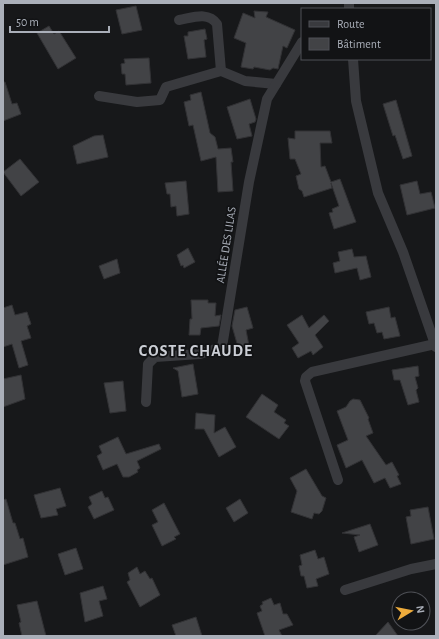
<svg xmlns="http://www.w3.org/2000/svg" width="439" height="639" font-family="'Alegreya Sans',sans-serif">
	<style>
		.building { fill: #424346; stroke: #323235 }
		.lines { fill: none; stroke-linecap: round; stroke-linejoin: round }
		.minor { stroke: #393a3e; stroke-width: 10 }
		.labels { text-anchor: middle; stroke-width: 3.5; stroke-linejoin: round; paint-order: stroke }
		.street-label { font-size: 12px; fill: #aaafb9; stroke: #121315 }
		.district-label { font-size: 16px; font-weight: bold; letter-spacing: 1px; fill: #cbced5; stroke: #121315 }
	</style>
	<rect width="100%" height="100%" fill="#17181a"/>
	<g class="building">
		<polygon points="136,6 142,30 122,34 116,10"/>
		<polygon points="254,11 268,12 266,17 295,30 287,48 283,46 278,69 273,68 270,70 254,67 253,69 241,67 246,43 234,38 243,13 255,18"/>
		<polygon points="49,26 54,34 59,31 76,58 58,69 37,33"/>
		<polygon points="205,29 207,39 204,40 206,57 188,59 184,36 188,36 188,32"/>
		<polygon points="149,58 151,83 126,85 125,74 122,74 121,64 125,63 124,59"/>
		<polygon points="3,82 5,82 12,104 17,103 21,114 3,121"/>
		<polygon points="201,92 210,133 215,137 218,149 231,148 233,162 231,162 233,191 218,192 216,157 201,161 193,125 189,126 184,102 191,100 190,95"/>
		<polygon points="250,99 256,119 255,122 249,124 252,136 237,139 227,107"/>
		<polygon points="396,100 412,156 403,159 395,135 393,136 383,104"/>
		<polygon points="295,131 330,131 332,143 320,143 321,167 325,166 331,182 340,179 356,222 334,229 329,213 333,212 332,209 339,206 331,183 332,188 304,197 302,191 299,189 296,176 301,174 295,159 290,159 288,138 295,139"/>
		<polygon points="103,135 108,157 77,164 73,146 94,136"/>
		<polygon points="20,159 39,182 21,196 3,172"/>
		<polygon points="186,181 189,214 177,216 176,206 171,207 170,194 167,194 165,183"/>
		<polygon points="417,181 420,194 431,192 435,208 407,215 400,185"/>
		<polygon points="188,248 195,262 184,268 183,265 181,266 177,255"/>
		<polygon points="352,249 354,257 366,256 371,277 360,280 357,268 335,273 333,263 340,261 338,252"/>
		<polygon points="117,259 120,273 104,279 99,266"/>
		<polygon points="191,300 208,300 208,303 216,303 215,316 221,315 219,326 201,328 200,335 189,335 190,319 192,319"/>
		<polygon points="12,305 15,315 27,312 31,324 27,326 31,338 21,341 28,365 19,368 12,344 3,347 3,308"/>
		<polygon points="247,307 253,328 246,330 250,351 240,354 232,326 235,310"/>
		<polygon points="389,307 391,318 395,317 400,336 384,339 382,332 377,333 374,323 369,324 366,312"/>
		<polygon points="302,315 309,328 324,315 329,321 315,335 323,347 313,355 311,351 298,358 292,348 299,343 287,325"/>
		<polygon points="193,364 198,394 182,397 178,371 173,368"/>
		<polygon points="418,366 419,376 415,377 418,388 416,390 419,402 408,405 400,380 394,380 392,370"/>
		<polygon points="21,375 25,399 3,407 3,379"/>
		<polygon points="123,381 126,411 110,413 104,383"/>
		<polygon points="262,394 278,405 274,412 286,420 284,423 289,426 279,439 246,417"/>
		<polygon points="353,399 360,400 369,418 368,419 373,433 366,436 386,465 392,462 399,475 397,476 401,484 390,488 385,478 374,483 362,460 346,468 337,445 348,440 337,411 346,407 350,401"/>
		<polygon points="196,413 215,415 214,433 225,427 236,447 219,457 204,429 195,429"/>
		<polygon points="118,437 126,454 159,444 161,449 137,461 140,468 137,470 138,472 129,477 123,477 117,464 103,470 97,456 102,453 99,446"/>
		<polygon points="306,469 322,496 326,498 322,511 319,514 314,513 312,519 291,512 297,491 290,478"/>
		<polygon points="60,488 66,506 56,509 58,515 41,518 34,495"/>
		<polygon points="102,491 105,498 108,497 114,510 94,519 88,507 92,504 89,497"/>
		<polygon points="6,499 13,523 15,523 20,539 23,538 28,557 3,565 3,500"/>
		<polygon points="240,499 248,513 234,522 226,508"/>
		<polygon points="164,503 180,534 174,537 176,539 162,546 152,525 158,522 152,510"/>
		<polygon points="428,507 434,539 411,544 406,517 411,516 410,510"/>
		<polygon points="370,524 378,545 359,552 354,537 360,535 342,533"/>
		<polygon points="76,548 83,569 65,575 58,554"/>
		<polygon points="315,550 318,559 324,557 329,574 316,579 318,586 307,588 304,576 301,576 299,566 302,565 300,555"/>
		<polygon points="137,567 140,574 145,571 150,579 152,578 160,595 140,607 127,582 130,580 128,573"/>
		<polygon points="103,586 107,599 99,601 103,616 85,622 80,593"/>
		<polygon points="271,598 274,605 280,603 283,614 287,614 293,625 279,630 282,636 265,636 257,613 262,611 260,606 263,604 262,602"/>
		<polygon points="37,601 46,636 22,636 19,623 21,622 17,605"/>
		<polygon points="196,617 202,636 176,636 172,625"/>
		<polygon points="388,622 398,636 375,636"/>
	</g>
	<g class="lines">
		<g class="minor">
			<polyline points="349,3 349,9"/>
			<path d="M179,20C192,18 208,11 217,24L221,71"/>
			<polyline points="353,59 356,101 378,193 403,252 436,347"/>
			<polyline points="99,96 137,102 160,100 166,87 221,71 245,81 276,84"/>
			<polyline points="146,402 148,364 155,357 200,354 222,347 249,182 267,99 302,42"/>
			<polyline points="338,480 305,381 306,377 312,372 435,344"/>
			<polyline points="345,590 411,569 436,564"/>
		</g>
	</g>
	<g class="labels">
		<g class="street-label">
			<text transform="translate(226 245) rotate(-81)" y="4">ALLÉE DES LILAS</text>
		</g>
		<g class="district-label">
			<text x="196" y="356">COSTE CHAUDE</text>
		</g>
	</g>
	<rect width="439" height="639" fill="none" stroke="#aaafb9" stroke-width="8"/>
	<rect x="301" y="8" width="130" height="52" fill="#121315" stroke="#4f5157"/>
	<rect x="309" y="21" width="20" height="6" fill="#393a3e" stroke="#4f5157"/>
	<text x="337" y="28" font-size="12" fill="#aaafb9">Route</text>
	<rect x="309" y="38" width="20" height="12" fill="#424346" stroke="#4f5157"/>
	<text x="337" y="48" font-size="12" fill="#aaafb9">Bâtiment</text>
	<g transform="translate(411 611) rotate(80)"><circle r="19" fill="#121315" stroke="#4f5157"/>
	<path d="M0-3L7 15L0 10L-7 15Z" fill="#edab3c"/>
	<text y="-6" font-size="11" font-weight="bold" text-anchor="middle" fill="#aaafb9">N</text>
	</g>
	<path d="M10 26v6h99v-6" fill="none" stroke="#aaafb9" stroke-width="2"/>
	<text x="16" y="26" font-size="12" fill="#aaafb9" stroke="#121315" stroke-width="3" paint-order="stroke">50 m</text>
</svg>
